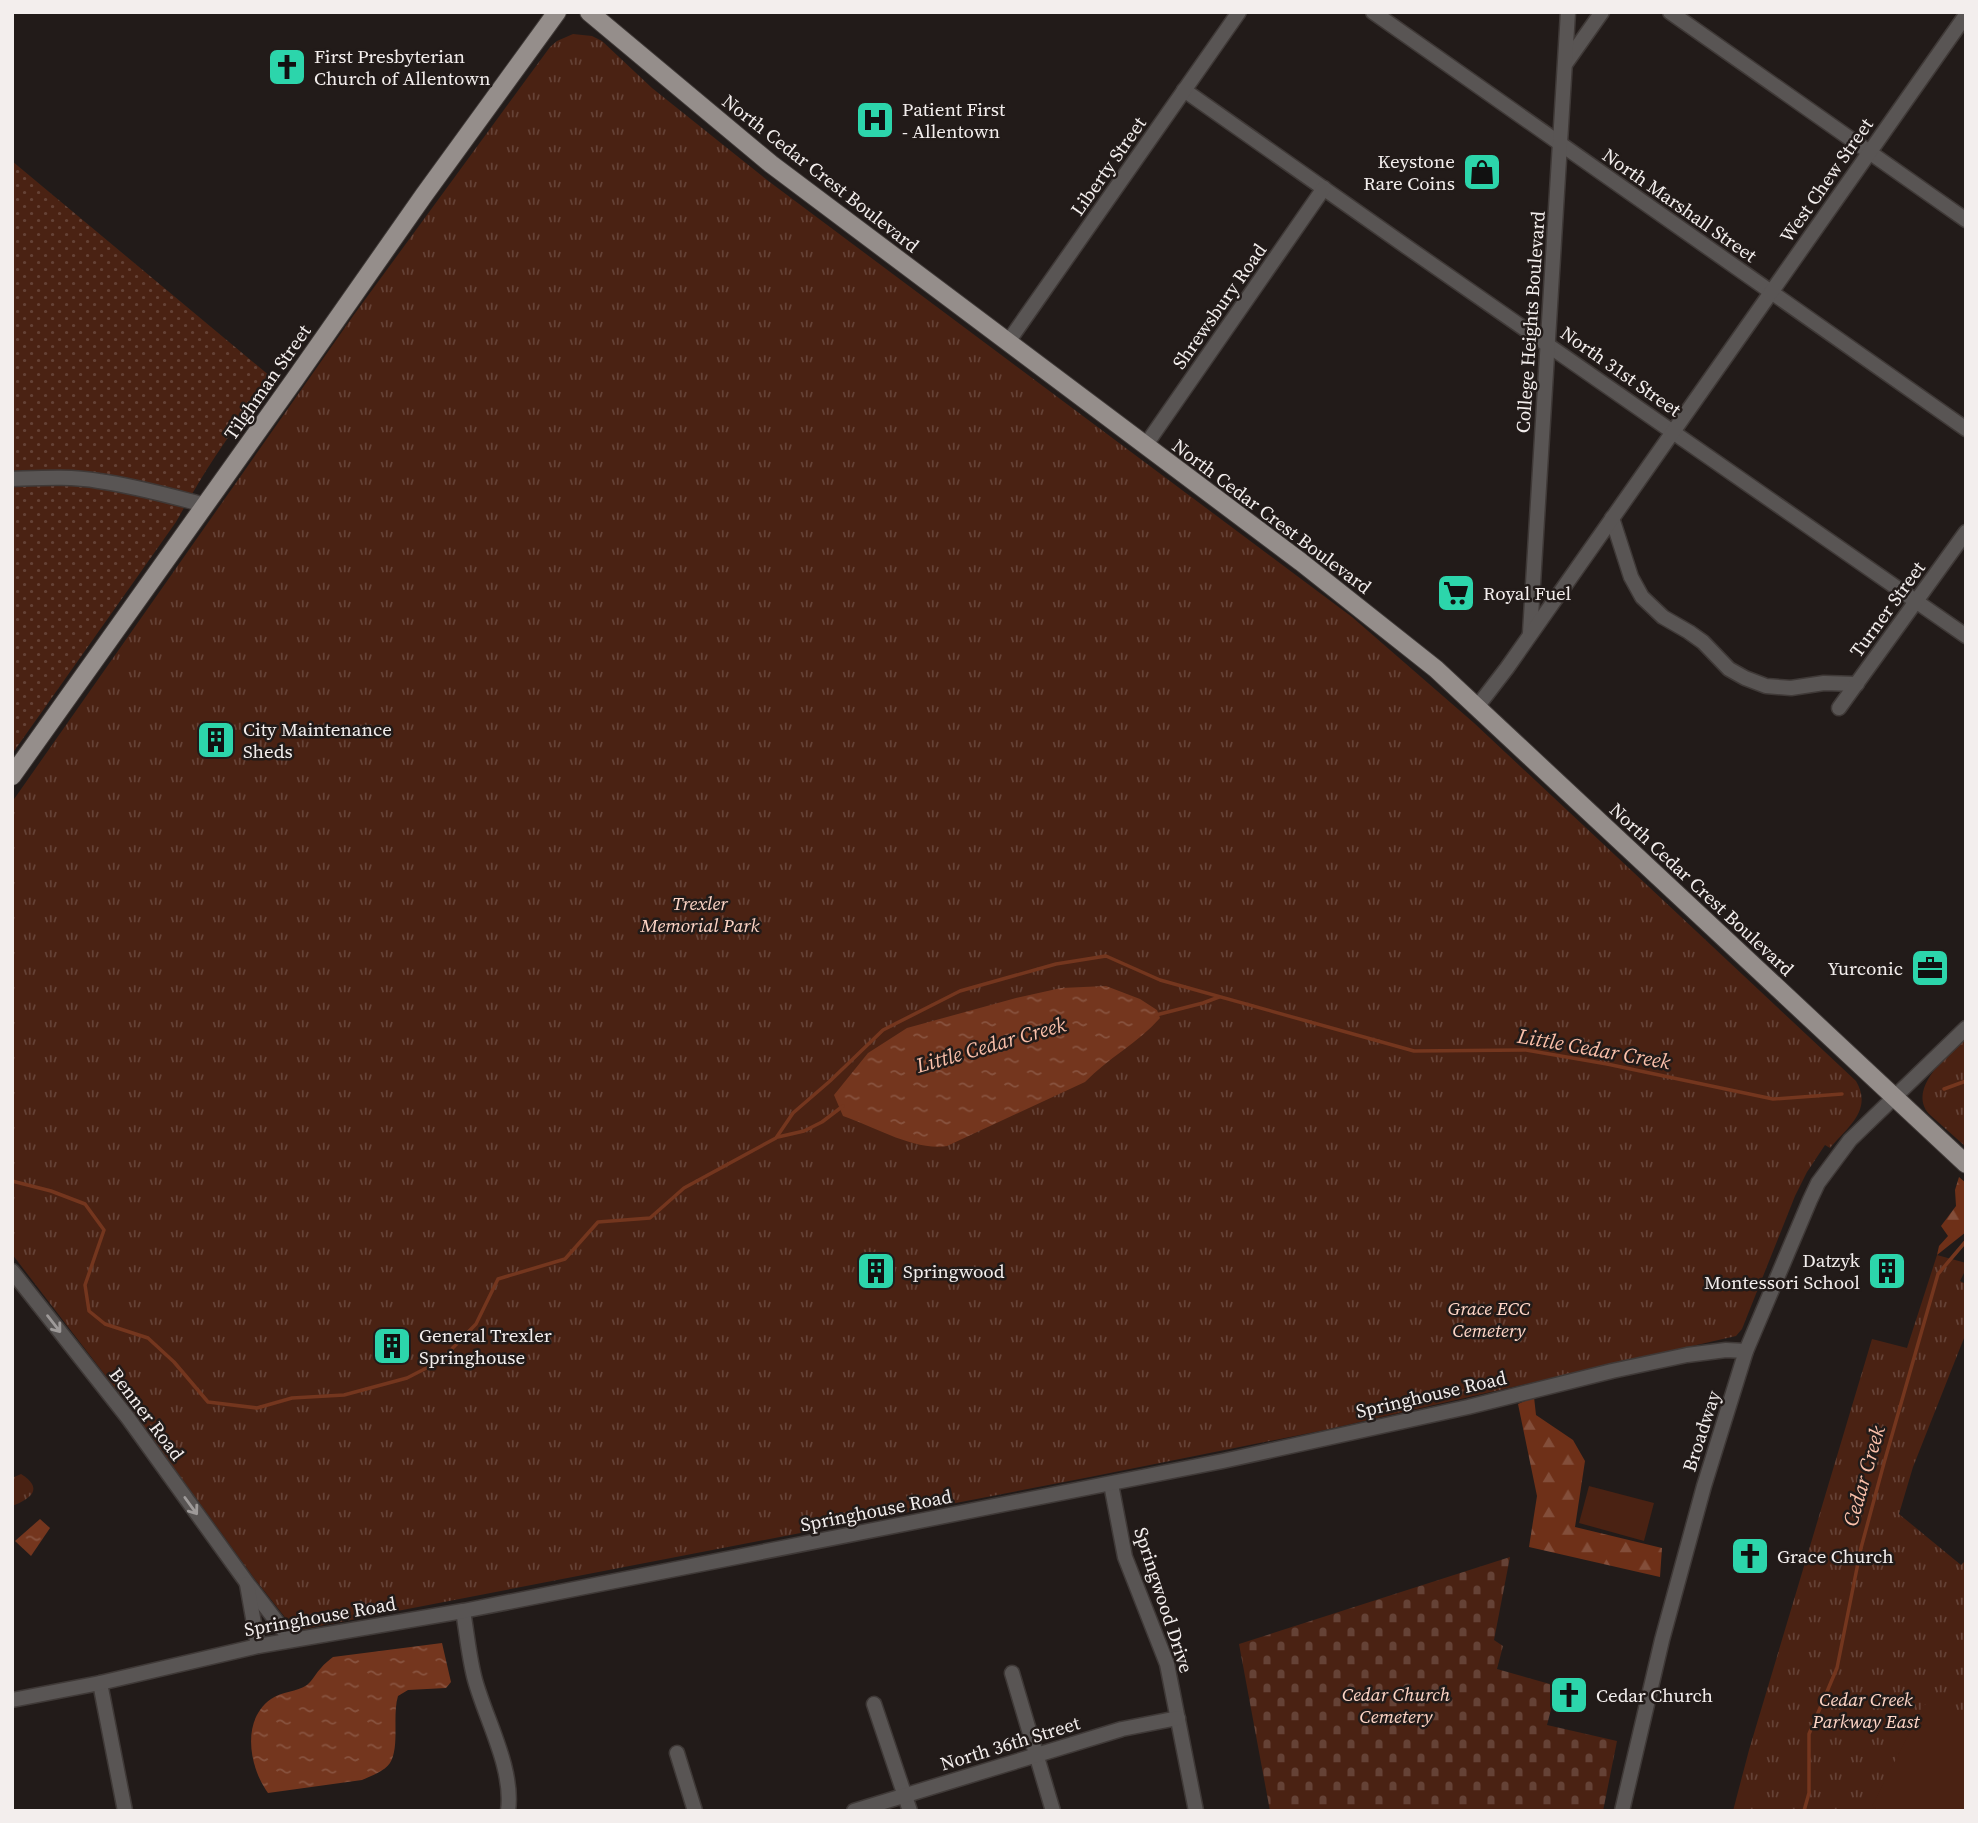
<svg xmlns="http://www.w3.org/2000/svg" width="1978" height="1823" font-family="'Source Serif 4',serif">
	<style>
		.grass { fill: url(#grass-dots) }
		.forest { fill: url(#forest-firs) }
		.cemetery { fill: url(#cemetery-stones) }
		.park { fill: url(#park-tufts) }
		.garden { fill: #4a2213 }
		.water { fill: url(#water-ripples) }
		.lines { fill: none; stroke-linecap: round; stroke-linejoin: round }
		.stream { stroke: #74361e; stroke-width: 3.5 }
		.minor-casing { stroke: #3f3937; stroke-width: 17 }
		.major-casing { stroke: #3f3937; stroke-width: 20 }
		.minor { stroke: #595554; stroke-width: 14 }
		.major { stroke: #958e8b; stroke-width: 18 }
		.oneway { stroke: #9e9a99 }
		.labels { text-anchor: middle; stroke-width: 5; stroke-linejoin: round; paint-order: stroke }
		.poi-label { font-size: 19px; fill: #f3eeed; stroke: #221b19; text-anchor: start }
		.street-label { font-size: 19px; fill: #f3eeed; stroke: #221b19 }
		.park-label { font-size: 19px; font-style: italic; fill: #ffd6c7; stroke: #221b19 }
		.water-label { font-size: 21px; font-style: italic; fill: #fbc0aa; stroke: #221b19 }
	</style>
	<defs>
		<pattern id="grass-dots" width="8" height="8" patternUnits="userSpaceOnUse" patternTransform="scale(1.75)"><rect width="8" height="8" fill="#4a2213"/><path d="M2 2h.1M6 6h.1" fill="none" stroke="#654236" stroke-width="1.8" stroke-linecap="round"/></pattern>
		<pattern id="forest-firs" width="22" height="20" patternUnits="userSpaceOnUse" patternTransform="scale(1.75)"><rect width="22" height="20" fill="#6e3018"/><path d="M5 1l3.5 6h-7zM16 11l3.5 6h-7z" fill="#834e3a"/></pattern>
		<pattern id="cemetery-stones" width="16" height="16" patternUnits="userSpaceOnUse" patternTransform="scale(1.75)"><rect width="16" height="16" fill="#4a2213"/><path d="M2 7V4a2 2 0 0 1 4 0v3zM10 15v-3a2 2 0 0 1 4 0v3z" fill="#654236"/></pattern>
		<pattern id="park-tufts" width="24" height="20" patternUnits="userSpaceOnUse" patternTransform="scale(1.75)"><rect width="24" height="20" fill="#4a2213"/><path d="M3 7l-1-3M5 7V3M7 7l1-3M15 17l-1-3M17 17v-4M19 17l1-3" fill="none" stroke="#654236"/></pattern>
		<pattern id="water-ripples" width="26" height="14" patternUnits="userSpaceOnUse" patternTransform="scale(1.75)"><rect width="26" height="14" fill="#74361e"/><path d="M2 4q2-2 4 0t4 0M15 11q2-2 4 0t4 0" fill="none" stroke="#88533f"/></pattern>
	</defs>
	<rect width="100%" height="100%" fill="#221b19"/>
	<path class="grass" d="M12,161L277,382C236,418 203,474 176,522L12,754Z"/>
	<g class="forest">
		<polygon points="1959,1177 1966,1183 1966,1232 1937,1255 1939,1246 1948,1236 1941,1226 1956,1206 1955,1190"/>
		<polygon points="1534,1397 1536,1415 1573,1440 1585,1461 1575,1527 1662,1548 1660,1577 1529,1547 1537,1496 1518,1404"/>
	</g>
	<polygon class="cemetery" points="1510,1557 1494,1640 1503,1646 1497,1669 1557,1686 1547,1725 1617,1741 1603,1811 1270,1811 1239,1644"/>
	<g class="park">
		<path d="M573,34L592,36L602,41L652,88L767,180L1352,617L1474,723L1856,1081C1873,1110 1848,1127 1830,1148L1825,1145L1807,1172L1795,1196L1742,1329L1736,1336L1325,1430L1090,1477L304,1629H298L291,1625L254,1578L135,1414L12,1254V802L353,316L550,47L557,41Z"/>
		<path d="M1966,1038V1147L1929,1114C1907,1088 1948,1055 1966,1038Z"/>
		<polygon points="1937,1255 1966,1263 1966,1269 1960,1281 1966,1284 1966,1333 1913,1467 1899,1514 1961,1565 1966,1560 1966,1811 1733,1811 1749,1750 1872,1339 1907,1348"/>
		<path d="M21,1474C43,1488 33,1498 12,1506V1478Z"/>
	</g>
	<g class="garden">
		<polygon points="1589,1486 1654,1503 1644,1541 1579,1523"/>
		<polygon points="1924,1704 1966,1725 1966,1811 1881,1811 1872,1806"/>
	</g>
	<g class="water">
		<path d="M1106,986L1140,999L1157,1010L1160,1018C1138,1043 1108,1058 1085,1082L947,1146C914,1151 875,1127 843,1116L834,1095L868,1053L907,1028L1016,998L1061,988Z"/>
		<polygon points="40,1519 50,1528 31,1556 15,1541"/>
		<path d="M442,1643L451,1682L446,1688L408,1690L398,1696C392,1716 400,1746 390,1763C385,1771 371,1776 362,1780L268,1793C249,1767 241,1720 271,1699C282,1691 297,1692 307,1685C313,1680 316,1673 321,1668C324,1664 329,1660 333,1657Z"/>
	</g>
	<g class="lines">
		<g class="stream">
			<polyline points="1156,1015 1203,1003 1219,997"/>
			<polyline points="1944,1089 1966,1081"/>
			<polyline points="778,1137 804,1131 822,1122 843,1106"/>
			<polyline points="12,1181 51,1191 85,1204 104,1230 85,1285 89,1311 105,1324 148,1338 174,1362 208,1402 257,1408 292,1398 344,1395 407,1378 440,1361 476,1324 498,1279 565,1259 598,1222 650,1218 684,1188 776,1138 793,1113 830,1081 883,1030 960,991 1056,964 1106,956 1160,980 1414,1051 1526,1050 1607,1064 1773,1099 1842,1094"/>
			<polyline points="1804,1811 1809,1793 1809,1734 1837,1668 1861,1548 1884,1463 1938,1274 1966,1241"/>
		</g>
		<defs>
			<g id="minor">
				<polyline points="1373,12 1966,429"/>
				<polyline points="1670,12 1966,220"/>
				<polyline points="1566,63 1602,12"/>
				<polyline points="1184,90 1407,247 1966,636"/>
				<polyline points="1008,342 1239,12"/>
				<polyline points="1145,446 1324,188"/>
				<path d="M12,479C41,478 70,476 99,481C135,486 170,496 205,505"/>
				<polyline points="1612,518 1631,577 1642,597 1663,617 1689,632 1703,642 1729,669 1745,678 1766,686 1791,688 1824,683 1857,684"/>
				<polyline points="1530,633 1568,12"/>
				<polyline points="1477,707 1507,668 1966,15"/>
				<polyline points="1839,708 1966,532"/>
				<polyline points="12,1271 128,1418 247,1583 291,1640"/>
				<polyline points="1111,1484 1125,1557 1167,1664 1196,1811"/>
				<polyline points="247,1584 258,1646"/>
				<path d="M463,1611C467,1634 469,1658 475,1680C486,1720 514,1769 508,1811"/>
				<polyline points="1012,1673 1053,1811"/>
				<polyline points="100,1683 125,1811"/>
				<polyline points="12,1700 100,1683 258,1646 463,1611 1223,1461 1468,1407 1612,1371 1687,1355 1726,1350 1746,1351"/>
				<polyline points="874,1704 910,1811"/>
				<polyline points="677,1753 695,1811"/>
				<polyline points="854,1811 1122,1729 1178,1718"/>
				<polyline points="1622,1811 1662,1640 1704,1486 1746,1351 1810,1200 1818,1183 1850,1140 1966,1028"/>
			</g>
			<g id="major">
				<polyline points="589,12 771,164 1301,562 1436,669 1966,1164"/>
				<polyline points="12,776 295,379 424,195 557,12"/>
			</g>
		</defs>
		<use href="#minor" class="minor-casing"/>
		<use href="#major" class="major-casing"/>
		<use href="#minor" class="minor"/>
		<use href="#major" class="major"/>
	</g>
	<defs><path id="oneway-shaft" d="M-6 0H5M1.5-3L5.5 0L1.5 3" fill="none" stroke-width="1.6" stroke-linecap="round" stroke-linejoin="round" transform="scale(1.75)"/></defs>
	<g class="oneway">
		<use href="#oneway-shaft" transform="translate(54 1324) rotate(52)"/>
		<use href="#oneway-shaft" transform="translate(191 1506) rotate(54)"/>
	</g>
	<defs>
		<symbol id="church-square" viewBox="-11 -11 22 22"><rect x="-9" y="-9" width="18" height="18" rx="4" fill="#2cd5ab" stroke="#221b19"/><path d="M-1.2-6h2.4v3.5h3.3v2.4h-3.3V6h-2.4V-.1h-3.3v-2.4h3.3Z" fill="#111"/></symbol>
		<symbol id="hospital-square" viewBox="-11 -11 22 22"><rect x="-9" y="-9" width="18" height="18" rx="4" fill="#2cd5ab" stroke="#221b19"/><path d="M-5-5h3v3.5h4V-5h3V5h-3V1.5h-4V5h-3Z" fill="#111"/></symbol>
		<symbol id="shop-square" viewBox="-11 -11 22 22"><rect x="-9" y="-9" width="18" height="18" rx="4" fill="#2cd5ab" stroke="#221b19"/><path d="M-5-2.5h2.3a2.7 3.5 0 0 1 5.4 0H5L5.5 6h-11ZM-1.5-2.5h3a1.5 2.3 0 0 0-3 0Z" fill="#111"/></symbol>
		<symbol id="supermarket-square" viewBox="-11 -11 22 22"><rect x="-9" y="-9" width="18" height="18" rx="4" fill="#2cd5ab" stroke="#221b19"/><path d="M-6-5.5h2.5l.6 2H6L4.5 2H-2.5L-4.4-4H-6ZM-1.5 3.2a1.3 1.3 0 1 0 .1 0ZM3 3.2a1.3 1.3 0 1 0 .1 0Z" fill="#111"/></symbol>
		<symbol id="building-square" viewBox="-11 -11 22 22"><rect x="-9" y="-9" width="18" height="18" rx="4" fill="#2cd5ab" stroke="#221b19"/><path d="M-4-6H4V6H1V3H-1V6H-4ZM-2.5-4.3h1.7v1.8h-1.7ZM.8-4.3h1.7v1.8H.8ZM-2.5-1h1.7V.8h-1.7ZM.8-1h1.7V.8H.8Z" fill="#111"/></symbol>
		<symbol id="office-square" viewBox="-11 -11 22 22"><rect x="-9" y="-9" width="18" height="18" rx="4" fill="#2cd5ab" stroke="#221b19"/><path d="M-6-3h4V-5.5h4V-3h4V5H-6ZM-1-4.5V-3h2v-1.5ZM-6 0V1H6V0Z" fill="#111"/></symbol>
	</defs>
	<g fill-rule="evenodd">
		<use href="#church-square" x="265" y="45" width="44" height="44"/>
		<use href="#hospital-square" x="853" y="98" width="44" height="44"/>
		<use href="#shop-square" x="1460" y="150" width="44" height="44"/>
		<use href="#supermarket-square" x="1434" y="571" width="44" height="44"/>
		<use href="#building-square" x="194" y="718" width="44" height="44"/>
		<use href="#office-square" x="1908" y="946" width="44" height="44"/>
		<use href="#building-square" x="854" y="1249" width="44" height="44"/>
		<use href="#building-square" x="1865" y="1249" width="44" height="44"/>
		<use href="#building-square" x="370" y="1324" width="44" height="44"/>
		<use href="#church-square" x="1728" y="1534" width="44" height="44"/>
		<use href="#church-square" x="1547" y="1673" width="44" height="44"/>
	</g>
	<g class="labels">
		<g class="poi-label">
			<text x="314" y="63">First Presbyterian<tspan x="314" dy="22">Church of Allentown</tspan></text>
			<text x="902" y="116">Patient First<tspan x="902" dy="22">- Allentown</tspan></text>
			<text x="1455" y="168" text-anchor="end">Keystone<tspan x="1455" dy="22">Rare Coins</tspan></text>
			<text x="1483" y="600">Royal Fuel</text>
			<text x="243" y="736">City Maintenance<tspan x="243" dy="22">Sheds</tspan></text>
			<text x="1903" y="975" text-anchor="end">Yurconic</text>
			<text x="1860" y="1267" text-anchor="end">Datzyk<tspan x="1860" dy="22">Montessori School</tspan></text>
			<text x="903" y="1278">Springwood</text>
			<text x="419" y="1342">General Trexler<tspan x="419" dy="22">Springhouse</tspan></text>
			<text x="1777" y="1563">Grace Church</text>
			<text x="1596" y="1702">Cedar Church</text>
		</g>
		<g class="street-label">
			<text transform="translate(1108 166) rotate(-55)" y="7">Liberty Street</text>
			<text transform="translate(821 173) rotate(38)" y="7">North Cedar Crest Boulevard</text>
			<text transform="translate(1826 180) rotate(-55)" y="7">West Chew Street</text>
			<text transform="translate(1680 205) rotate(35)" y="7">North Marshall Street</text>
			<text transform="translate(1219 306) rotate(-55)" y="7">Shrewsbury Road</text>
			<text transform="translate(1530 322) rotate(-86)" y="7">College Heights Boulevard</text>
			<text transform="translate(1621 371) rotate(35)" y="7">North 31st Street</text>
			<text transform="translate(267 382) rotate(-55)" y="7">Tilghman Street</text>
			<text transform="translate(1272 516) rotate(37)" y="7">North Cedar Crest Boulevard</text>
			<text transform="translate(1887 609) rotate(-54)" y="7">Turner Street</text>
			<text transform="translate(1702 889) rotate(43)" y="7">North Cedar Crest Boulevard</text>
			<text transform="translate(1431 1394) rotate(-13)" y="7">Springhouse Road</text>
			<text transform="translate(147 1414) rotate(53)" y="7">Benner Road</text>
			<text transform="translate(1701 1431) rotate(-72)" y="7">Broadway</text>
			<text transform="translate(876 1510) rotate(-11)" y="7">Springhouse Road</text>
			<text transform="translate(1164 1600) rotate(72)" y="7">Springwood Drive</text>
			<text transform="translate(320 1616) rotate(-10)" y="7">Springhouse Road</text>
			<text transform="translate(1010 1743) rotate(-17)" y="7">North 36th Street</text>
		</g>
		<g class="park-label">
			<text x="700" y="910">Trexler<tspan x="700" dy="22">Memorial Park</tspan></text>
			<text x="1489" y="1315">Grace ECC<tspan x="1489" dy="22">Cemetery</tspan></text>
			<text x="1396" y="1701">Cedar Church<tspan x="1396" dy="22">Cemetery</tspan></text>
			<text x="1866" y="1706">Cedar Creek<tspan x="1866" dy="22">Parkway East</tspan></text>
		</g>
		<g class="water-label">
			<text transform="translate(991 1045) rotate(-16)" y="7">Little Cedar Creek</text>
			<text transform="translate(1594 1049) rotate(10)" y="7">Little Cedar Creek</text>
			<text transform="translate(1864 1476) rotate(-74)" y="7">Cedar Creek</text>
		</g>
	</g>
	<rect width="1978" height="1823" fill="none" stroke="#f3eeed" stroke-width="28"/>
</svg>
